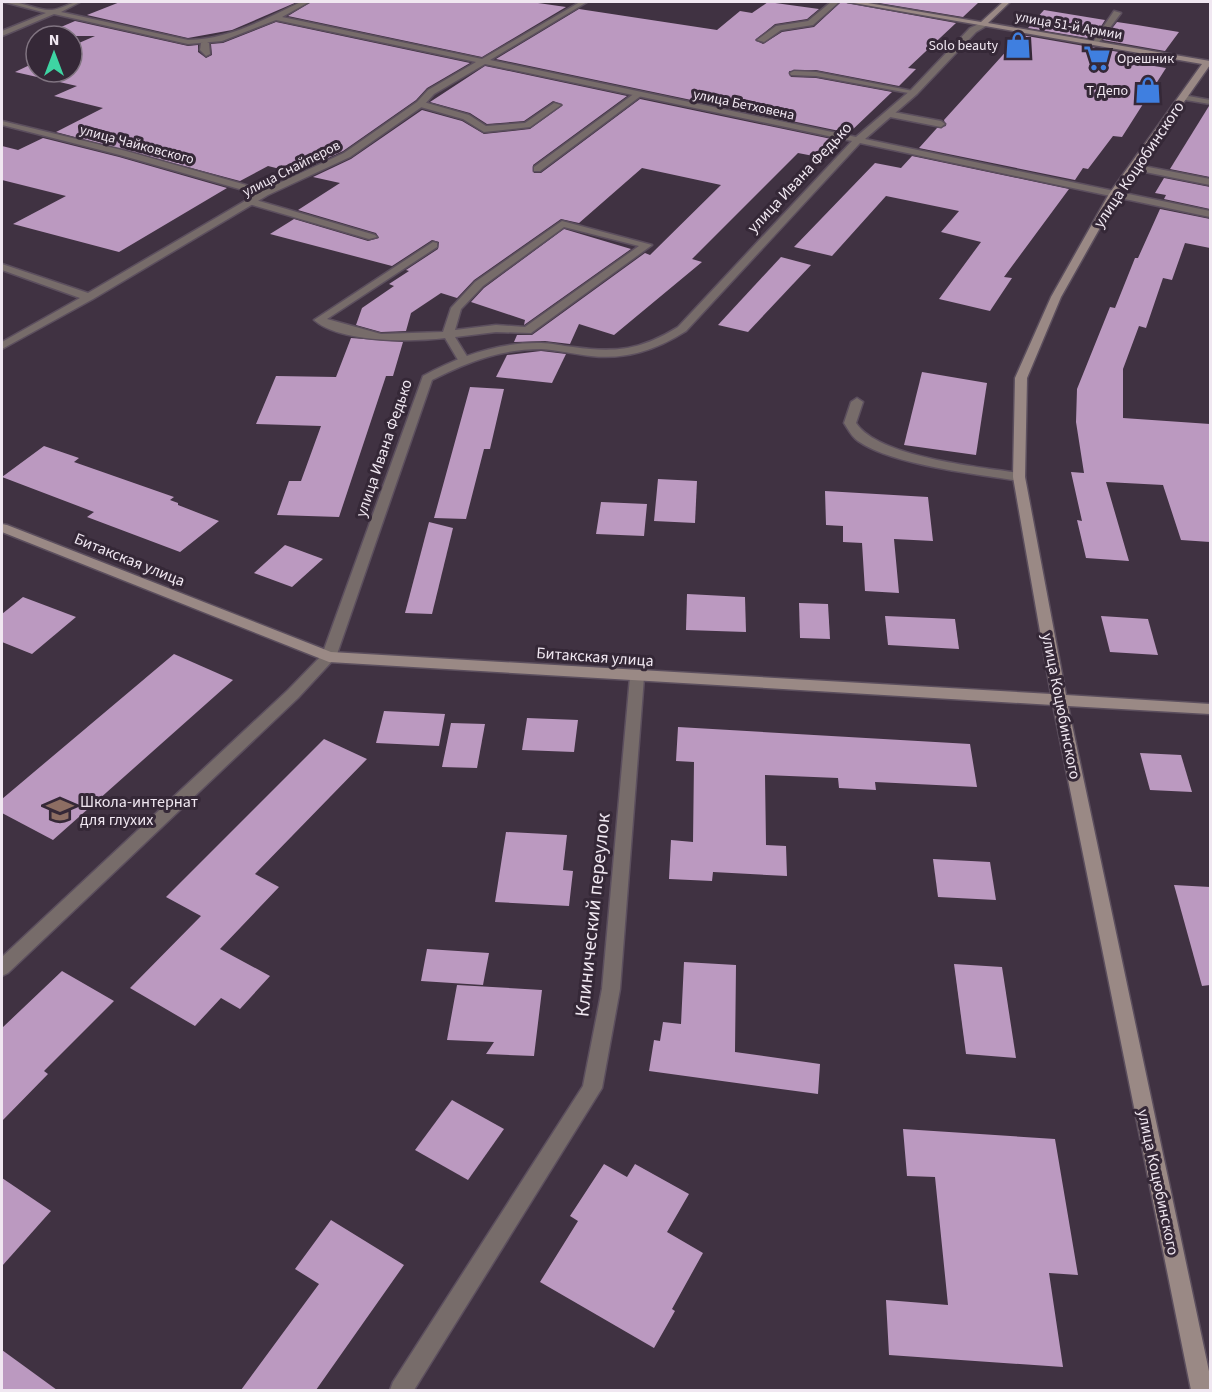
<svg xmlns="http://www.w3.org/2000/svg" width="1212" height="1392" font-family="'Source Sans 3',sans-serif">
	<style>
		.building { fill: #bb99c0 }
		.lines { fill: none; stroke-linecap: round; stroke-linejoin: round }
		.lane-casing { stroke: #5c4f5e; stroke-width: 3 }
		.street-casing { stroke: #5c4f5e; stroke-width: 3 }
		.secondary-casing { stroke: #5c4f5e; stroke-width: 3 }
		.lane { fill: #776c6a; fill-rule: evenodd }
		.street { fill: #776c6a; fill-rule: evenodd }
		.secondary { fill: #9a8985; fill-rule: evenodd }
		.labels { text-anchor: middle; stroke-width: 6; stroke-linejoin: round; paint-order: stroke }
		.far-street-label { font-size: 14px; fill: #f0e7f1; stroke: #352837 }
		.far-poi-label { font-size: 14px; fill: #f0e7f1; stroke: #352837; text-anchor: end }
		.street-label { font-size: 16px; fill: #f0e7f1; stroke: #352837 }
		.poi-label { font-size: 16px; fill: #f0e7f1; stroke: #352837; text-anchor: start }
		.near-street-label { font-size: 20px; fill: #f0e7f1; stroke: #352837 }
	</style>
	<rect width="100%" height="100%" fill="#403242"/>
	<g class="building">
		<polygon points="120,2 297,2 232,30 188,38 87,15"/>
		<polygon points="311,2 531,2 566,7 482,57 288,16"/>
		<polygon points="768,2 819,9 807,19 775,24 755,40 763,44 782,32 814,27 841,2 956,23 908,68 916,69 899,86 816,70 789,71 791,77 816,78 892,92 849,133 496,59 579,9 717,30 740,11 752,13"/>
		<polygon points="873,2 979,2 963,17"/>
		<polygon points="1044,10 1105,20 1093,39 1028,28"/>
		<polygon points="75,21 188,46 198,45 198,52 206,58 212,55 211,44 223,43 276,22 470,63 427,88 416,100 343,151 296,173 268,166 240,181 56,132 103,108 54,96 77,86 15,72 36,62 36,72 72,72 72,46 95,36 40,36"/>
		<polygon points="1117,22 1137,25 1179,32 1165,51 1103,40"/>
		<polygon points="1021,35 1159,59 1154,66 1166,68 1122,137 1113,136 1088,169 1083,168 1075,180 919,148 937,128 946,126 944,120"/>
		<polygon points="485,66 627,96 533,165 534,173 541,173 640,99 841,141 824,158 798,153 692,259 702,262 614,335 579,324 570,344 545,341 514,342 517,335 532,335 645,253 650,255 721,185 642,168 579,223 561,219 474,280 457,298 441,293 411,313 406,331 381,332 356,325 362,308 394,286 389,284 409,271 406,270 438,249 439,242 432,240 392,266 270,234 294,219 368,241 379,238 376,233 298,210 340,183 313,177 351,159 422,110 462,121 484,134 530,129 563,105 553,101 524,121 487,124 470,113 430,102"/>
		<polygon points="1209,106 1210,177 1170,169"/>
		<polygon points="43,138 119,157 227,188 119,252 13,224 66,196 2,180 2,146 18,150"/>
		<polygon points="912,156 1069,189 1004,277 1012,278 990,311 939,299 981,242 941,232 959,211 886,196 832,256 794,247 875,163 901,168"/>
		<polygon points="1164,178 1210,187 1210,209 1164,199 1166,195 1155,193"/>
		<polygon points="1160,209 1210,219 1210,248 1185,243 1172,280 1163,278 1146,328 1139,326 1123,369 1123,418 1210,424 1210,542 1181,540 1163,485 1106,482 1129,561 1086,558 1077,520 1082,521 1071,472 1084,473 1076,422 1077,389 1110,307 1115,308 1135,258 1138,258"/>
		<polygon points="564,229 631,249 524,325 525,320 471,302 484,288"/>
		<polygon points="781,257 811,265 748,332 718,325"/>
		<polygon points="351,338 403,342 393,376 386,376 339,517 277,515 289,481 301,481 321,426 256,424 276,376 336,377"/>
		<polygon points="541,351 566,354 552,383 496,377 507,355"/>
		<polygon points="922,372 987,383 976,455 904,445"/>
		<polygon points="470,387 504,389 490,449 484,449 466,519 434,518"/>
		<polygon points="44,446 79,458 74,462 174,497 170,500 178,503 178,505 219,521 180,552 87,517 94,512 2,477"/>
		<polygon points="658,479 697,481 695,523 654,521"/>
		<polygon points="825,491 928,497 933,541 894,539 899,593 865,591 862,543 843,542 843,526 826,525"/>
		<polygon points="601,502 647,504 644,536 596,534"/>
		<polygon points="429,522 453,528 432,614 405,613"/>
		<polygon points="285,545 323,559 292,587 254,573"/>
		<polygon points="687,594 745,597 746,632 686,630"/>
		<polygon points="23,597 76,617 32,654 2,642 2,614"/>
		<polygon points="799,603 828,604 830,639 800,638"/>
		<polygon points="885,616 955,619 959,649 888,645"/>
		<polygon points="1101,616 1148,619 1158,655 1110,652"/>
		<polygon points="174,654 233,680 53,840 2,813 2,799"/>
		<polygon points="384,711 445,714 439,746 376,743"/>
		<polygon points="527,718 578,720 574,752 522,750"/>
		<polygon points="451,723 485,724 477,768 442,767"/>
		<polygon points="678,727 970,744 977,787 875,782 876,790 839,788 838,778 765,775 766,845 786,846 787,876 713,872 712,881 669,879 671,840 693,842 694,762 676,761"/>
		<polygon points="324,739 367,759 255,874 279,887 220,949 270,976 240,1009 221,998 195,1026 130,988 201,916 166,897"/>
		<polygon points="1140,753 1181,755 1192,792 1150,790"/>
		<polygon points="506,832 567,835 563,870 573,871 569,906 495,902"/>
		<polygon points="933,859 990,862 996,900 938,897"/>
		<polygon points="1174,885 1210,887 1210,985 1202,986"/>
		<polygon points="427,949 489,953 483,985 421,981"/>
		<polygon points="684,962 736,965 735,1052 820,1064 818,1094 649,1071 654,1040 660,1041 663,1022 681,1024"/>
		<polygon points="954,964 1002,967 1016,1058 966,1054"/>
		<polygon points="62,971 114,1001 44,1071 48,1074 2,1121 2,1028"/>
		<polygon points="457,985 542,990 534,1056 486,1054 494,1042 447,1040"/>
		<polygon points="452,1100 504,1129 468,1180 415,1150"/>
		<polygon points="903,1129 1055,1139 1078,1275 1049,1273 1063,1367 889,1355 886,1300 948,1305 935,1177 907,1176"/>
		<polygon points="604,1164 627,1177 635,1164 689,1194 667,1232 703,1253 672,1309 675,1311 654,1348 540,1282 578,1221 570,1216"/>
		<polygon points="2,1178 51,1211 2,1266"/>
		<polygon points="331,1220 404,1265 316,1390 241,1390 319,1284 295,1269"/>
		<polygon points="2,1350 57,1390 2,1390"/>
	</g>
	<g class="lines">
		<defs>
			<g id="lane">
				<polygon points="831,2 839,2 813,25 781,30 764,42 757,40 776,26 808,21"/>
				<polygon points="1114,11 1121,13 1097,45 1091,45"/>
				<polygon points="205,41 209,43 210,54 206,56 200,50 201,43"/>
				<polygon points="794,71 816,72 918,92 914,94 816,76 791,75 790,73"/>
				<polygon points="635,93 642,95 540,171 534,171 534,167"/>
				<polygon points="1183,95 1210,100 1210,104 1180,99 1180,95"/>
				<polygon points="420,101 469,115 486,126 525,123 554,103 561,105 530,127 484,132 463,119 417,106 416,104"/>
				<polygon points="888,111 941,121 945,124 941,127 885,116 884,114"/>
				<polygon points="1133,164 1210,179 1210,185 1130,169 1130,165"/>
				<polygon points="252,199 375,235 377,237 369,239 249,204 249,200"/>
				<path d="M562,221L652,245L531,333L496,332L455,337L468,358L466,360H458L445,338C411,342 340,343 314,320L433,242L437,243V247L327,319L381,334L443,332L451,308L475,282ZM564,227L639,246L525,327L496,325L455,330L461,309L483,286Z"/>
				<path d="M857,398L863,402L856,423C878,457 979,467 1019,473L1025,477L1019,481C977,474 892,465 858,441C852,437 848,429 844,423L851,402Z"/>
			</g>
			<g id="street">
				<path d="M4,2C21,0 37,11 52,10C62,9 70,2 80,2L61,12L188,40C230,39 265,19 301,2H309L282,17L482,59L580,2H587L490,60L856,137L911,90L970,28L983,22L986,26L976,32L917,94L865,139L1210,211V217L860,143L686,331C656,350 626,360 591,356C574,354 557,350 541,349C501,349 467,362 432,380L336,657L298,698L8,973L2,976V957L288,690L322,655L423,376C460,356 499,342 541,343C552,343 562,346 573,347C616,353 641,350 678,327L852,141L485,64L434,94L423,106L350,157L268,195L93,299L2,349V342L80,298L2,270V264L88,293L257,194L120,155L2,125V121L126,151L264,190L344,153L417,102L428,90L476,62L276,20L222,41L188,44L54,14L2,36V31L46,13Z"/>
				<polygon points="637,672 644,677 620,989 602,1088 414,1390 390,1390 393,1382 583,1086 602,989 630,677"/>
			</g>
			<polygon id="secondary" points="848,2 862,2 981,22 1003,2 1010,2 988,23 1210,61 1210,65 1119,194 1061,297 1027,378 1025,477 1066,695 1210,704 1210,714 1068,706 1210,1376 1210,1390 1191,1390 1053,705 329,662 2,532 2,524 7,525 331,652 1051,694 1013,477 1015,378 1051,297 1109,194 1202,64"/>
		</defs>
		<use href="#lane" class="lane-casing"/>
		<use href="#street" class="street-casing"/>
		<use href="#secondary" class="secondary-casing"/>
		<use href="#lane" class="lane"/>
		<use href="#street" class="street"/>
		<use href="#secondary" class="secondary"/>
	</g>
	<defs>
		<symbol id="shop-bare" viewBox="-9 -9 18 18"><path d="M-5-2.5h2.3a2.7 3.5 0 0 1 5.4 0H5L5.5 6h-11ZM-1.5-2.5h3a1.5 2.3 0 0 0-3 0Z" fill="#3f7fe0" stroke="#352837" stroke-width="2.5" paint-order="stroke"/></symbol>
		<symbol id="supermarket-bare" viewBox="-9 -9 18 18"><path d="M-6-5.5h2.5l.6 2H6L4.5 2H-2.5L-4.4-4H-6ZM-1.5 3.2a1.3 1.3 0 1 0 .1 0ZM3 3.2a1.3 1.3 0 1 0 .1 0Z" fill="#3f7fe0" stroke="#352837" stroke-width="2.5" paint-order="stroke"/></symbol>
		<symbol id="school-bare" viewBox="-9 -9 18 18"><path d="M0-5L7-2L0 1L-7-2ZM-4 1L0 2.5L4 1V4Q0 6-4 4Z" fill="#8d6e63" stroke="#352837" stroke-width="2.5" paint-order="stroke"/></symbol>
	</defs>
	<g fill-rule="evenodd">
		<use href="#shop-bare" x="999" y="26" width="38" height="38"/>
		<use href="#supermarket-bare" x="1078" y="39" width="38" height="38"/>
		<use href="#shop-bare" x="1129" y="71" width="38" height="38"/>
		<use href="#school-bare" x="41" y="791" width="38" height="38"/>
	</g>
	<g class="labels">
		<g class="far-street-label">
			<text transform="translate(1069 25) rotate(10)" y="5">улица 51-й Армии</text>
			<text transform="translate(744 104) rotate(12)" y="5">улица Бетховена</text>
			<text transform="translate(137 144) rotate(15)" y="5">улица Чайковского</text>
			<text transform="translate(291 168) rotate(-27)" y="5">улица Снайперов</text>
		</g>
		<g class="far-poi-label">
			<text x="998" y="50">Solo beauty</text>
			<text x="1117" y="63" text-anchor="start">Орешник</text>
			<text x="1128" y="95">Т Депо</text>
		</g>
		<g class="street-label">
			<text transform="translate(1138 164) rotate(-56)" y="6">улица Коцюбинского</text>
			<text transform="translate(799 177) rotate(-47)" y="6">улица Ивана Федько</text>
			<text transform="translate(383 448) rotate(-71)" y="6">улица Ивана Федько</text>
			<text transform="translate(130 559) rotate(22)" y="6">Битакская улица</text>
			<text transform="translate(595 656) rotate(4)" y="6">Битакская улица</text>
			<text transform="translate(1062 706) rotate(79)" y="6">улица Коцюбинского</text>
			<text transform="translate(1159 1182) rotate(78)" y="6">улица Коцюбинского</text>
		</g>
		<g class="poi-label">
			<text x="80" y="807">Школа-интернат<tspan x="80" dy="18">для глухих</tspan></text>
		</g>
		<g class="near-street-label">
			<text transform="translate(592 915) rotate(-84)" y="7">Клинический переулок</text>
		</g>
	</g>
	<rect width="1212" height="1392" fill="none" stroke="#f0e7f1" stroke-width="6"/>
	<g transform="translate(54 54)"><circle r="28" fill="#352837" stroke="#807481" stroke-width="1.5"/>
	<path d="M0-4.5L10 22L0 15L-10 22Z" fill="#3ed4a3"/>
	<text y="-9" font-size="16" font-weight="bold" text-anchor="middle" fill="#f0e7f1">N</text>
	</g>
</svg>
